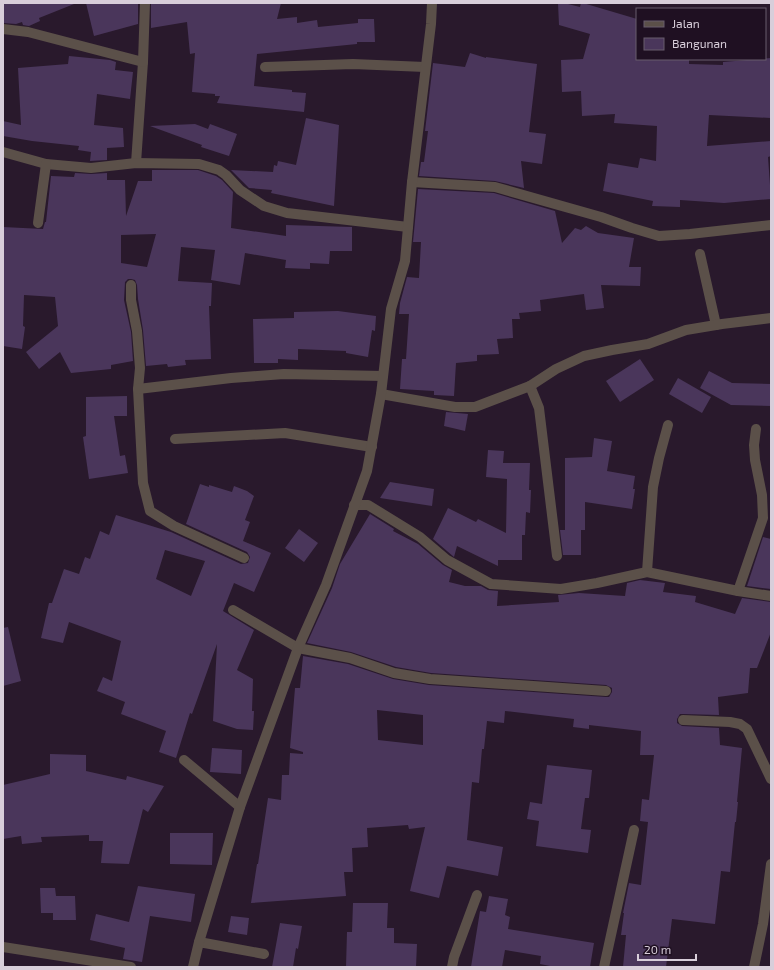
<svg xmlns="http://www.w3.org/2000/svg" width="774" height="970" font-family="'Exo 2',sans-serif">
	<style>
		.building { fill: #4a365b; fill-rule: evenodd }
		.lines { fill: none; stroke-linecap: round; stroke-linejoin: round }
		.minor { stroke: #5b5049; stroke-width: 10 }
	</style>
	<rect width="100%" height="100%" fill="#29192c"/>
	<g class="building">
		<polygon points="3,3 74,3 74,4 39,18 40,21 29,26 23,25 22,22 16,24 3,23"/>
		<polygon points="86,3 138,3 138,24 94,36"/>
		<polygon points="151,3 281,3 277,19 297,17 297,23 317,20 318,27 358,23 358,19 374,19 375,42 357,42 357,44 257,54 254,86 292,90 292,92 306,93 304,112 217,103 220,96 215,96 215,94 192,92 195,53 190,54 187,22 151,28"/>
		<polygon points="558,3 564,3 580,7 581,3 583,3 637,19 637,59 689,59 689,64 723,65 723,62 771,58 771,118 709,115 707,146 771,141 771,156 768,157 771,199 724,203 680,200 680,207 652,206 653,201 603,191 608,163 638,168 640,158 656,161 657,126 614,123 615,114 582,116 581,91 562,92 561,60 583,59 590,34 559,25"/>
		<polygon points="470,53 486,58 486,57 537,64 529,132 546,134 542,164 521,161 524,188 495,181 419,176 421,162 424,162 428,131 425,131 433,63 465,67"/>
		<polygon points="69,56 110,60 116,62 115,70 133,72 130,99 97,94 94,125 123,128 124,147 107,148 107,160 90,161 91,152 78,150 79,146 32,141 3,136 3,121 21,125 18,68 68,64"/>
		<polygon points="306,118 339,125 334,206 271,193 272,190 249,188 231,170 273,172 274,165 277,166 278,161 296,165"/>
		<polygon points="195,124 208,129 210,124 237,134 229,156 201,147 202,145 150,126"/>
		<path d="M152,170H198L216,176L222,180L233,192L231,228L286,236V225L352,227V251H330L329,264L310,263V269L285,268L286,260L245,253L240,285L211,280L215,250L181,247L178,281L212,283L211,306H209L211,359L185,360L186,365L168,367L167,364L146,366L143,330L138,299L137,285L135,280L131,279H128L125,282L124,300L131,332L133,361L111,365V369L71,373L60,352L39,369L26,352L58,326L55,297L24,295L23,326L25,327L22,349L3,346V227L43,229L45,222H46L51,176L74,177L75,173L91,174L107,173V180H125L126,216L138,181H152ZM156,234L147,267L121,263V235Z"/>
		<polygon points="418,189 494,193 555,211 562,243 575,228 581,230 586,226 598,233 634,238 629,267 641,267 640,286 601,285 604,308 586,310 584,294 540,300 541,311 519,313 520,319 512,319 513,338 497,339 499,354 477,355 477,361 456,363 454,396 434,395 434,391 400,389 402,359 406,359 409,314 399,314 400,303 407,277 419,278 421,242 413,242"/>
		<polygon points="338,311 376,316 375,331 372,330 368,357 346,353 346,351 298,349 298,360 278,359 278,363 254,363 253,319 294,318 294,312"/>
		<polygon points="640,359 654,380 620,402 606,381"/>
		<polygon points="709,371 732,383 771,384 771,406 731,405 700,388"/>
		<polygon points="678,378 711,397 702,413 669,394"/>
		<polygon points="127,396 127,416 114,416 120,456 125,455 128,473 89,479 83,437 86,436 86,397"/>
		<polygon points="446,412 468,414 465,431 444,426"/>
		<polygon points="594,438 612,441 607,471 635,476 633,489 635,489 632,509 585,502 585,530 581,530 581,555 563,555 560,530 565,530 565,458 592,457"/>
		<polygon points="488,450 504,451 503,463 530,463 529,490 531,490 530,513 526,512 525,535 522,535 522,560 498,560 498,566 457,546 454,557 433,539 448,508 476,522 478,519 506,533 507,479 486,477"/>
		<polygon points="390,482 434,489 432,506 380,498"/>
		<path d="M200,484L209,487V485L232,492L234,486L247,491L254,496L245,520L250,522L243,541L271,553L254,592L234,583L223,611L254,630L237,670L253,679L252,711H254L253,730L237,729L213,721L217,644L192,714L190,713L176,758L159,752L166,731L121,714L125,702L97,691L103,677L112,681L121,641L69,622L63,643L41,638L49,603H52L64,569L79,574L85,557L90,559L100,531L109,535L116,515L171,532L241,564L248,563L250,557L247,552L186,524ZM165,550L205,561L191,596L156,579Z"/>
		<path d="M370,514L394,529L393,531L418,544L443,565L452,570L449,582L465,586H481L488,590L498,591L497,606L559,602L558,595L579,593L625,596L627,583L640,580L665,583L663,592L696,596L695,602L735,614L742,598L771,602V632L757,668H750L748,693L718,697L719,715L683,714H680L677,719V723L682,726L719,728L720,745L742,748L737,802H738L736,822H735L730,872L721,871L715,924L672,919L666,967H623L626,935H621L624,913H623L629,883L641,885L648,822L640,821L642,799L649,800L654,755H640L641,731L589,725V729L573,727L574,719L505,711L504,723L487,721L484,749H482L479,783L472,782L467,840L503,847L498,876L447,866L439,898L410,891L425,827L409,829L408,825L367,828L368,847L352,848L353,872H344L346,896L251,903L257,864H258L268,798L281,800L282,775H289L290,753L303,754V752L290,748L295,688H300L303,656L348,664L393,679L429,685L606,697H609L612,692V688L606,685L431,673L396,667L351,652L307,643L332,588L340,564ZM377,710L423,715V745L378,740Z"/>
		<polygon points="299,529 318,543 304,562 285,548"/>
		<polygon points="763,537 771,539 771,589 747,586"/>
		<polygon points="8,627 21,681 3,686 3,628"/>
		<polygon points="212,748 242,750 241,774 210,772"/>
		<polygon points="50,754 86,755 86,771 126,780 127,776 164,786 148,812 143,809 129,864 101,863 103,841 89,841 89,835 41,837 42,842 22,844 21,836 3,839 3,785 50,774"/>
		<polygon points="547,765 592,770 589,798 585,798 581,829 591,830 588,853 536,846 539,821 527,819 530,802 542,804"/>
		<polygon points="170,833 213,833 212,865 170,864"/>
		<polygon points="138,886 195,894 191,922 150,916 142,962 123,959 125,948 90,940 96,914 129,922"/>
		<polygon points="40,888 55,888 56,896 75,896 76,920 53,920 53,913 41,913"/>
		<polygon points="489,896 508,899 505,915 510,917 508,929 594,943 590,967 555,967 540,964 541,956 505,950 502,967 471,967 480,911 486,912"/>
		<polygon points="353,903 388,903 387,928 394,928 394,943 417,944 416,967 346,967 347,932 352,932"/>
		<polygon points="231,916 249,918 247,935 228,932"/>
		<polygon points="280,923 302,926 298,949 296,948 293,967 272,967"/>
	</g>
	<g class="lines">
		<g class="minor">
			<polyline points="3,29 28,32 143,62 136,163"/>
			<polyline points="143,62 145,3"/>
			<polyline points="265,67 353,64 425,67"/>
			<polyline points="3,152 46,164 91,168 136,163 199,164 219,170 226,175 240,190 264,206 287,213 408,227"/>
			<polyline points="412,182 495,187 601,217 632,228 659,236 690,234 771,225"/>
			<polyline points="38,223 46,164"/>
			<polyline points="700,254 716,325"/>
			<polyline points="131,285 131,300 137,331 140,368 138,389 143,483 150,511 174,526 244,558"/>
			<polyline points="530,386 539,408 557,556"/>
			<polyline points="138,389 231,378 284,374 383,376"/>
			<polyline points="381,394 455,407 475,407 530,386 556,369 584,356 612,350 648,344 686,330 722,324 771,318"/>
			<polyline points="175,439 285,433 372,447"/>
			<polyline points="354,505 368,505 420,537 447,560 491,584 561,589 597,583 647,572 738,591 771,596"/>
			<polyline points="647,572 653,487 659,458 668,425"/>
			<polyline points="738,591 763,518 762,495 755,460 754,445 756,429"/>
			<polyline points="233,610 298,648 350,658 394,673 430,679 606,691"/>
			<polyline points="683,720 730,722 740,724 747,729 771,779"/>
			<polyline points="184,760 240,807"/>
			<polyline points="199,942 264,954"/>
			<polyline points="3,947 131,967"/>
			<polyline points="193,967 199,942 240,807 298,648 326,585 367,471 381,394 391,309 405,261 412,182 431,24 432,3"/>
			<polyline points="452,967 454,957 477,895"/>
			<polyline points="604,967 634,830"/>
			<polyline points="754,967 763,924 771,864"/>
		</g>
	</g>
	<rect width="774" height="970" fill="none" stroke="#d8ceda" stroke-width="8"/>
	<rect x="636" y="8" width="130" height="52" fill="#1f1022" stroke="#695c6c"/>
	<rect x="644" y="21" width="20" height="6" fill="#5b5049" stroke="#695c6c"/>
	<text x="672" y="28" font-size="12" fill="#d8ceda">Jalan</text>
	<rect x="644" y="38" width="20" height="12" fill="#4a365b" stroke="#695c6c"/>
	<text x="672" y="48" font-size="12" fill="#d8ceda">Bangunan</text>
	<path d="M638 954v6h58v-6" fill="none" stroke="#d8ceda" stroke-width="2"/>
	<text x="644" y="954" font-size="12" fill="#d8ceda" stroke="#1f1022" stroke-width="3" paint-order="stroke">20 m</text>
</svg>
